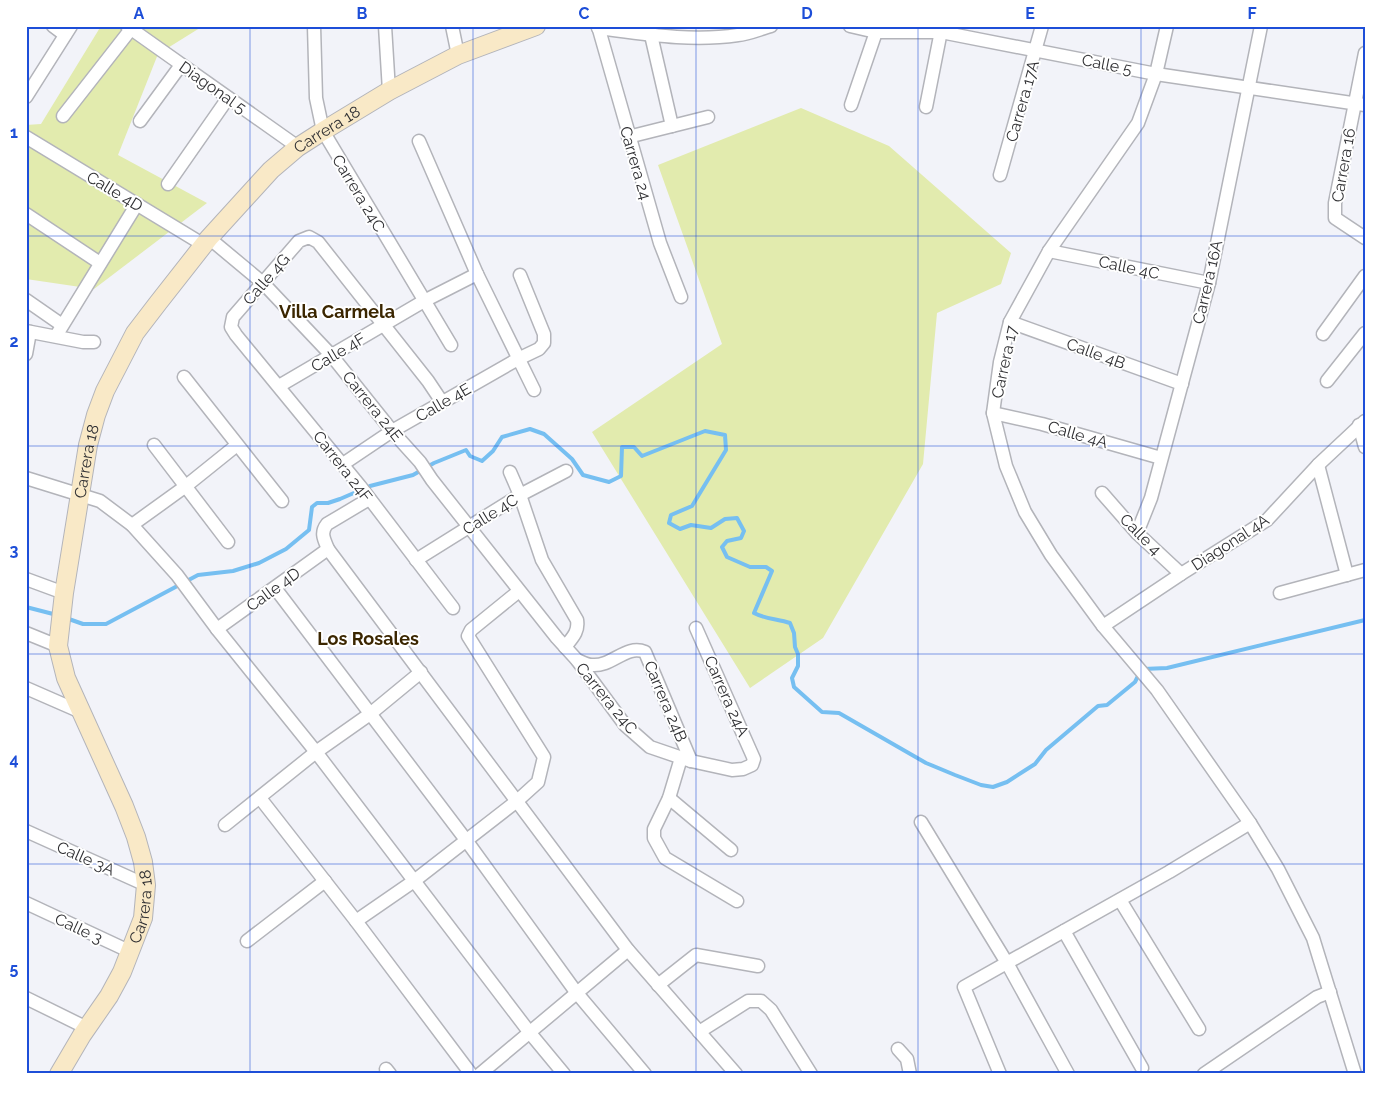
<svg xmlns="http://www.w3.org/2000/svg" width="1391" height="1100" font-family="Raleway,sans-serif">
	<style>
		.green { fill: #e2ebae }
		.lines { fill: none; stroke-linecap: round; stroke-linejoin: round }
		.stream { stroke: #76bff1; stroke-width: 4 }
		.street-casing { stroke: #b3b4ba; stroke-width: 15 }
		.secondary-casing { stroke: #b3b4ba; stroke-width: 20 }
		.street { stroke: #fff; stroke-width: 12 }
		.secondary { stroke: #f9e9c7; stroke-width: 18 }
		.grid { fill: none; stroke: #1d4ed8; stroke-width: 1; stroke-opacity: 0.55 }
		.labels { text-anchor: middle; stroke-width: 4; stroke-linejoin: round; paint-order: stroke }
		.street-label { font-size: 16px; fill: #303033; stroke: #fff }
		.neighbourhood-label { font-size: 18px; font-weight: bold; fill: #3b2600; stroke: #fff }
		.neatline { fill: none; stroke: #1d4ed8; stroke-width: 2 }
		.grid-label { font-size: 16px; text-anchor: middle; font-weight: bold; fill: #1d4ed8 }
	</style>
	<rect width="100%" height="100%" fill="#f2f3f9"/>
	<g class="green">
		<polygon points="101,26 203,26 158,54 118,155 207,203 94,289 26,279 26,125 41,124"/>
		<polygon points="801,108 889,146 1011,253 1001,284 937,313 923,464 823,638 750,688 592,432 722,344 658,165"/>
	</g>
	<g class="lines">
		<g class="stream">
			<polyline points="26,607 57,615"/>
			<path d="M66,618L83,624H106L198,575L233,571L259,563L286,549L309,530L312,507L317,503H328L340,499L370,486L413,475L434,463L466,450L470,456L482,461L493,451L502,437L530,429L544,434L572,459L583,475L609,482L621,476L622,447H634L642,456L705,431L725,435L726,450L692,506L671,515L669,523L680,529L691,525L711,528L725,519L737,518L744,531L741,538L727,541L722,547L727,557L750,567H766L772,571L754,613C765,619 778,619 790,623L794,633L795,647L798,654V666L792,678L794,687L822,712L839,713L926,763L955,775L981,785L993,787L1007,782L1035,764L1046,750L1098,706L1107,705L1135,682L1139,674"/>
			<polyline points="1143,669 1167,668 1365,620"/>
		</g>
		<defs>
			<g id="street">
				<polyline points="53,26 65,35"/>
				<polyline points="127,26 298,147"/>
				<polyline points="314,26 316,98 323,131 451,345"/>
				<polyline points="385,26 389,91"/>
				<polyline points="452,26 458,55"/>
				<polyline points="598,26 660,243 681,297"/>
				<polyline points="850,26 876,32 941,32 1156,74 1365,105"/>
				<polyline points="1167,26 1156,74 1138,123 1049,251 1010,322 1000,362 993,413 1006,466 1025,512 1051,555 1103,626 1157,690 1250,823 1278,869 1313,938 1355,1074"/>
				<path d="M598,28C645,34 691,42 738,35C749,34 760,29 771,26"/>
				<polyline points="651,35 672,126"/>
				<polyline points="1365,53 1335,203 1335,218 1365,238"/>
				<polyline points="26,97 71,26"/>
				<polyline points="851,105 876,32"/>
				<polyline points="926,107 942,26"/>
				<polyline points="63,116 131,29"/>
				<polyline points="140,121 181,65"/>
				<polyline points="26,137 204,245"/>
				<polyline points="628,137 708,117"/>
				<polyline points="419,141 477,274 534,390"/>
				<polyline points="1000,175 1042,26"/>
				<polyline points="168,184 228,98"/>
				<polyline points="26,214 100,263"/>
				<polyline points="209,238 263,283 332,356 392,431 420,462 432,480 557,638 577,660 625,725 650,747 691,761 732,770 743,769 752,765 754,759 696,628"/>
				<polyline points="1049,251 1209,283"/>
				<polyline points="26,300 62,325"/>
				<polyline points="1010,322 1182,384"/>
				<polyline points="26,331 83,342 94,342"/>
				<polyline points="1323,334 1365,276"/>
				<polyline points="56,336 137,204"/>
				<polyline points="26,354 30,332"/>
				<polyline points="184,377 282,501"/>
				<polyline points="1327,381 1365,333"/>
				<polyline points="279,386 424,301 477,274"/>
				<polyline points="442,402 428,381 318,242 309,237 299,241 233,317 231,327 236,335 360,486 453,608"/>
				<polyline points="993,413 1042,424 1161,458"/>
				<polyline points="1359,425 1365,447"/>
				<polyline points="154,445 228,542"/>
				<polyline points="343,464 392,431 518,359 539,349 544,343 544,334 520,275"/>
				<polyline points="1318,465 1347,575"/>
				<path d="M510,472L520,495L542,560L577,620C579,632 572,638 565,647"/>
				<polyline points="26,478 100,501 132,525 177,575 217,629 316,752 530,1033 564,1074"/>
				<polyline points="1102,493 1137,533 1181,574"/>
				<path d="M369,499L327,524C320,533 324,539 328,549L628,950L736,1074"/>
				<polyline points="132,525 186,486 237,445"/>
				<polyline points="1137,533 1151,498 1209,283 1261,26"/>
				<polyline points="416,560 520,495 566,471"/>
				<polyline points="26,579 64,593"/>
				<polyline points="275,588 466,840 576,992 645,1074"/>
				<polyline points="1280,593 1365,570"/>
				<polyline points="1103,626 1181,574 1267,520 1318,465 1365,421"/>
				<polyline points="217,629 328,549"/>
				<polyline points="26,633 58,646"/>
				<path d="M577,660C582,662 587,665 592,665C612,667 626,644 645,652L691,761"/>
				<polyline points="26,688 81,712"/>
				<polyline points="681,758 669,798 654,829 654,838 665,858 737,901"/>
				<polyline points="260,798 356,921 471,1074"/>
				<polyline points="669,798 731,850"/>
				<polyline points="921,822 1007,963 1068,1074"/>
				<polyline points="225,825 316,752 370,714 421,672"/>
				<polyline points="26,831 146,885"/>
				<polyline points="1120,900 1199,1029"/>
				<polyline points="26,903 131,952"/>
				<polyline points="356,921 414,881 517,801 538,782 544,757 468,636 471,630 519,591"/>
				<polyline points="1064,931 1142,1068"/>
				<polyline points="247,941 325,881"/>
				<polyline points="658,985 696,955 758,966"/>
				<polyline points="26,998 87,1028"/>
				<polyline points="699,1032 748,1001 761,1001 771,1010 811,1074"/>
				<polyline points="898,1049 907,1059 910,1074"/>
				<polyline points="386,1069 390,1074"/>
				<polyline points="480,1074 628,950"/>
				<polyline points="1000,1074 964,987 1169,872 1250,823"/>
				<polyline points="1204,1074 1317,997 1330,992"/>
			</g>
			<g id="secondary">
				<path id="s1" d="M59,1074L82,1035L109,996L122,972L143,918L146,885L143,862L136,837L124,806L66,678L58,646L64,593L88,445L96,415L105,391L135,333L158,303L209,238L271,170L298,147L323,131L389,91L458,55L536,26"/>
			</g>
		</defs>
		<use href="#street" class="street-casing"/>
		<use href="#secondary" class="secondary-casing"/>
		<use href="#street" class="street"/>
		<use href="#secondary" class="secondary"/>
	</g>
	<path class="grid" d="M250,26V1074M473,26V1074M696,26V1074M918,26V1074M1141,26V1074M26,236H1365M26,446H1365M26,654H1365M26,864H1365"/>
	<g class="labels">
		<g class="street-label">
			<text transform="translate(1107 64) rotate(11)" y="6">Calle 5</text>
			<text transform="translate(213 87) rotate(35)" y="6">Diagonal 5</text>
			<text transform="translate(1022 101) rotate(-74)" y="6">Carrera 17A</text>
			<text dy="6" stroke="none"><textPath href="#s1" startOffset="1074">Carrera 18</textPath></text>
			<text transform="translate(636 163) rotate(74)" y="6">Carrera 24</text>
			<text transform="translate(1343 165) rotate(-80)" y="6">Carrera 16</text>
			<text transform="translate(115 191) rotate(31)" y="6">Calle 4D</text>
			<text transform="translate(359 193) rotate(59)" y="6">Carrera 24C</text>
			<text transform="translate(1129 267) rotate(12)" y="6">Calle 4C</text>
			<text transform="translate(266 279) rotate(-49)" y="6">Calle 4G</text>
			<text transform="translate(1207 282) rotate(-77)" y="6">Carrera 16A</text>
			<text transform="translate(338 352) rotate(-31)" y="6">Calle 4F</text>
			<text transform="translate(1096 353) rotate(20)" y="6">Calle 4B</text>
			<text transform="translate(1004 362) rotate(-78)" y="6">Carrera 17</text>
			<text transform="translate(443 402) rotate(-30)" y="6">Calle 4E</text>
			<text transform="translate(373 406) rotate(51)" y="6">Carrera 24E</text>
			<text transform="translate(1078 434) rotate(16)" y="6">Calle 4A</text>
			<text dy="6" stroke="none"><textPath href="#s1" startOffset="654">Carrera 18</textPath></text>
			<text transform="translate(343 466) rotate(52)" y="6">Carrera 24F</text>
			<text transform="translate(490 514) rotate(-32)" y="6">Calle 4C</text>
			<text transform="translate(1141 534) rotate(45)" y="6">Calle 4</text>
			<text transform="translate(1230 542) rotate(-33)" y="6">Diagonal 4A</text>
			<text transform="translate(273 589) rotate(-36)" y="6">Calle 4D</text>
			<text transform="translate(727 696) rotate(66)" y="6">Carrera 24A</text>
			<text transform="translate(607 698) rotate(51)" y="6">Carrera 24C</text>
			<text transform="translate(666 701) rotate(67)" y="6">Carrera 24B</text>
			<text transform="translate(86 858) rotate(24)" y="6">Calle 3A</text>
			<text dy="6" stroke="none"><textPath href="#s1" startOffset="189">Carrera 18</textPath></text>
			<text transform="translate(79 928) rotate(25)" y="6">Calle 3</text>
		</g>
		<g class="neighbourhood-label">
			<text x="337" y="318">Villa Carmela</text>
			<text x="368" y="645">Los Rosales</text>
		</g>
	</g>
	<rect width="1391" height="1100" fill="none" stroke="#ffffff" stroke-width="55"/>
	<rect x="28" y="28" width="1336" height="1044" class="neatline"/>
	<g class="grid-label">
		<text x="139" y="19">A</text>
		<text x="362" y="19">B</text>
		<text x="584" y="19">C</text>
		<text x="807" y="19">D</text>
		<text x="1030" y="19">E</text>
		<text x="1252" y="19">F</text>
		<text x="14" y="138">1</text>
		<text x="14" y="347">2</text>
		<text x="14" y="556">3</text>
		<text x="14" y="765">4</text>
		<text x="14" y="974">5</text>
	</g>
</svg>
